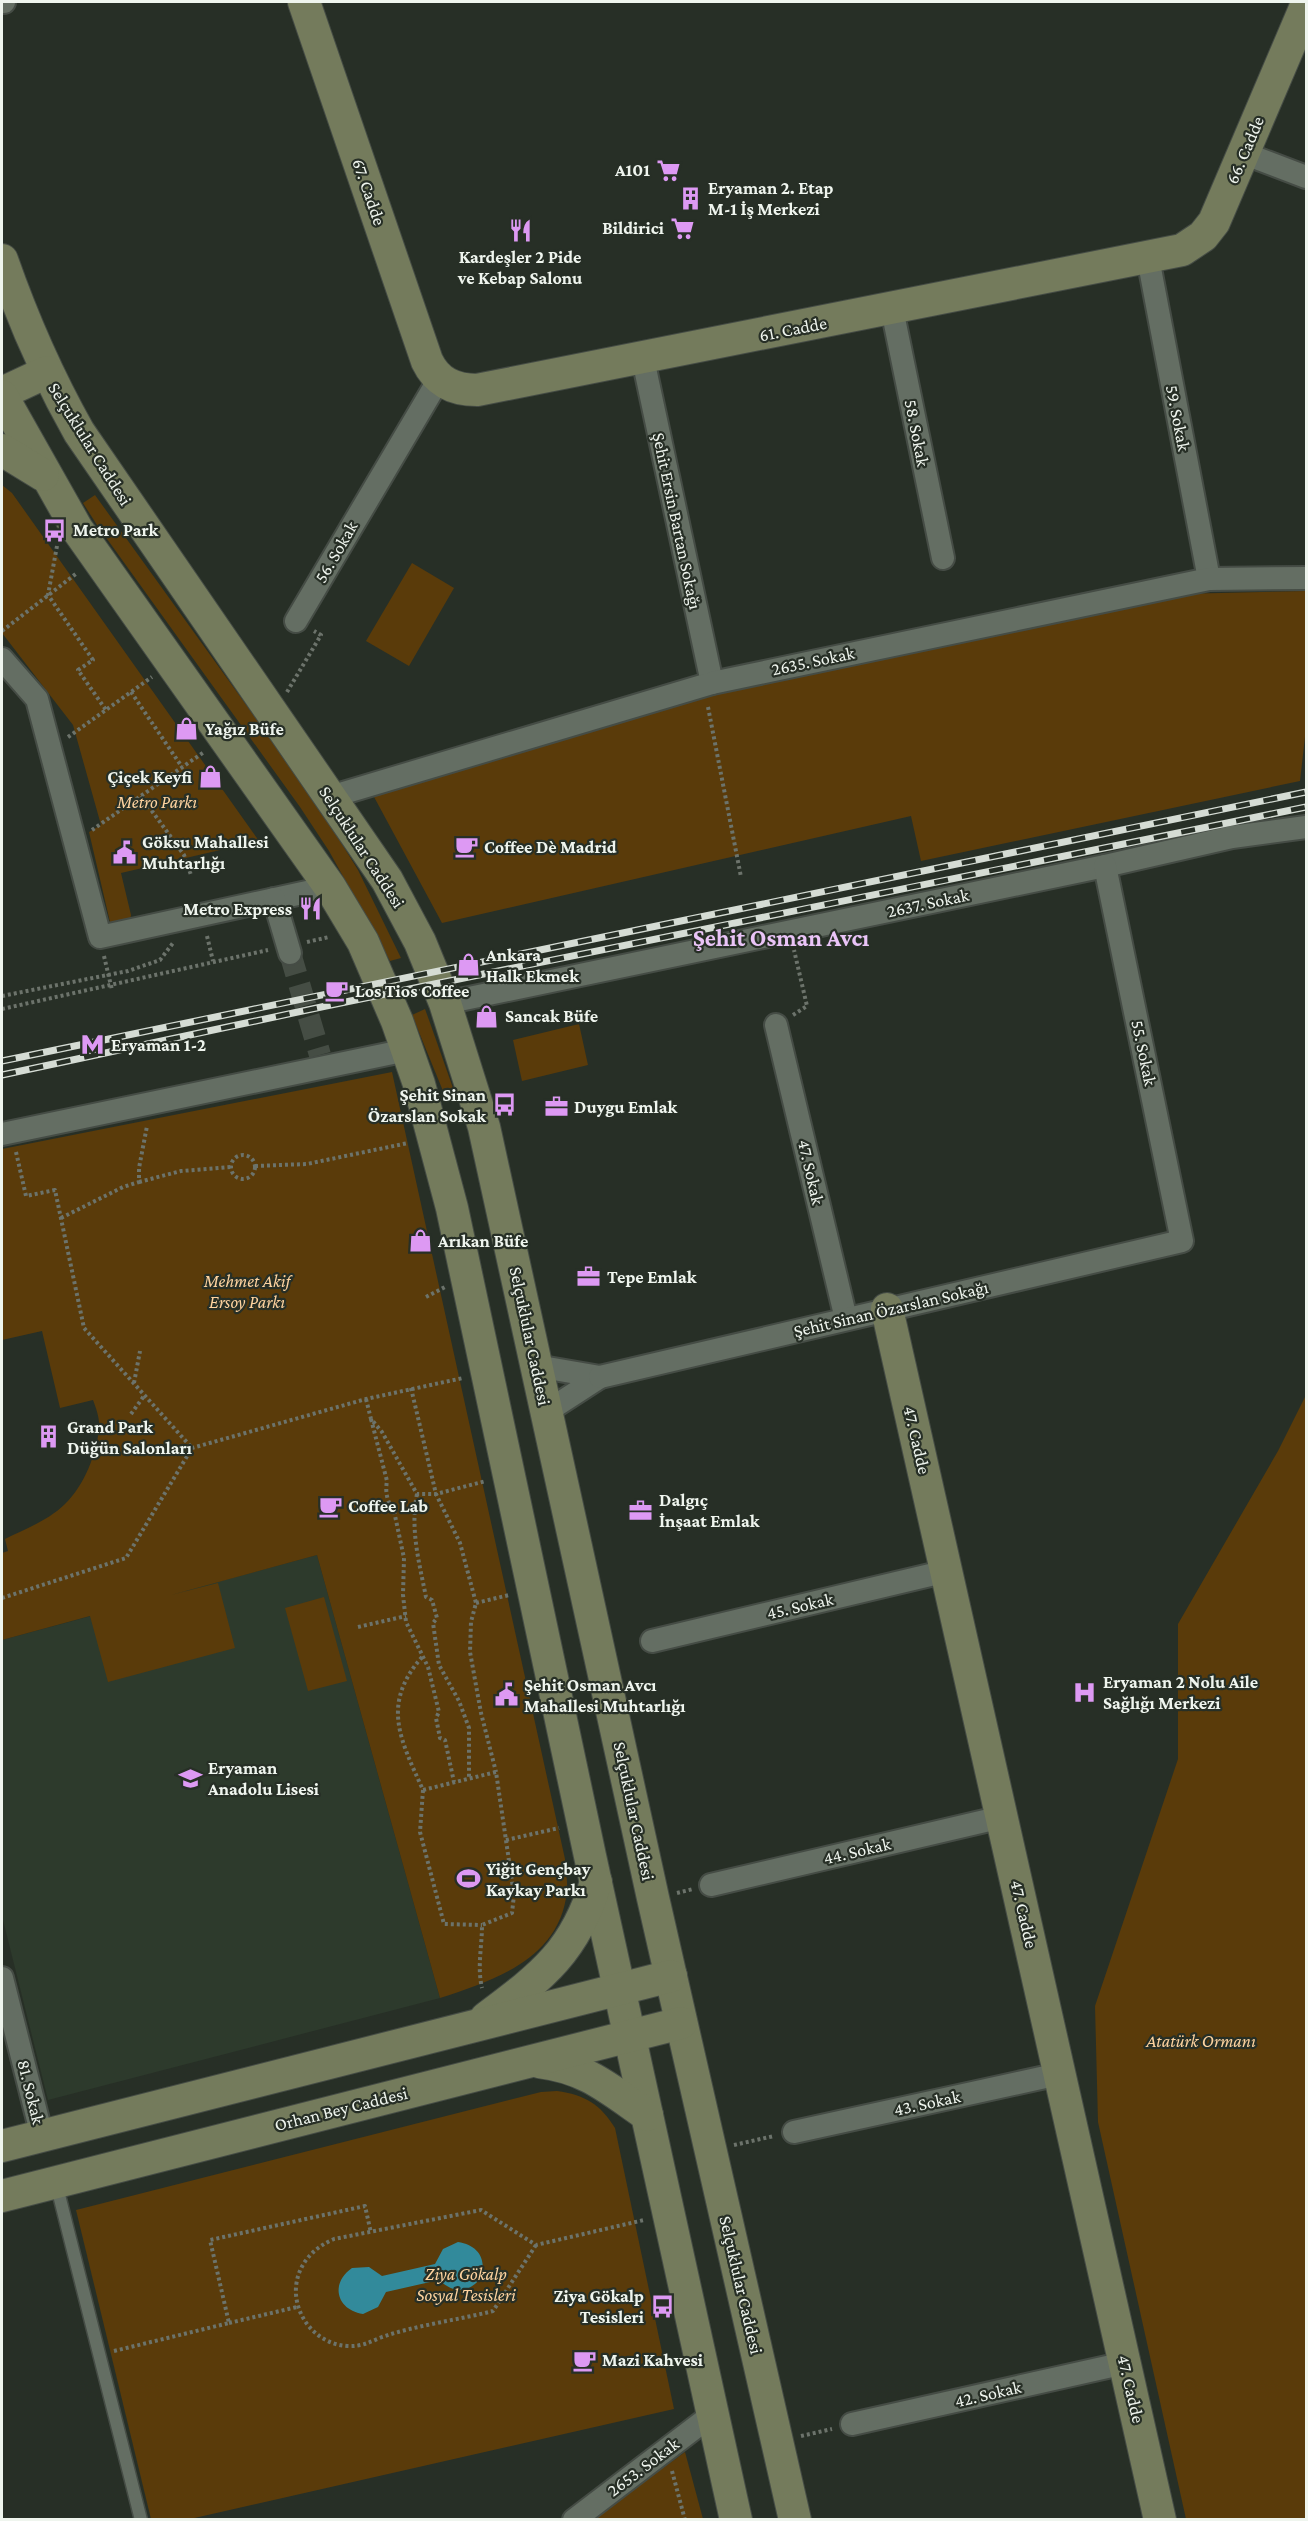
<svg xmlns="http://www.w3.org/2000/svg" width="1308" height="2521" font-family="'Crimson Pro',serif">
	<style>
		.built { fill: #2d3a2c }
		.green { fill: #5a3b0a }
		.water { fill: #328a9b }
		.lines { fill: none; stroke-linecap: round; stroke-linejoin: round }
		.street-tunnel { stroke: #454d44; stroke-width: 22; stroke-dasharray: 22 11; stroke-linecap: butt }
		.lane-casing { stroke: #454c45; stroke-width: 15 }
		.street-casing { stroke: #454c45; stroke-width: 26 }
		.secondary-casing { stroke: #454c45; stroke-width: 34 }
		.path { stroke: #6c736b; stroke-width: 4; stroke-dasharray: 3 3; stroke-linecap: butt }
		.lane { stroke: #646e63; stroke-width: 12 }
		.street { stroke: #646e63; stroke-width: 22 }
		.secondary { stroke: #747b5c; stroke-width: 32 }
		.rail-casing { stroke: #d5dcd4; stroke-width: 7 }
		.rail { stroke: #272f26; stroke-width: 4.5; stroke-dasharray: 14; stroke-linecap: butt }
		.labels { text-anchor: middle; stroke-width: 4.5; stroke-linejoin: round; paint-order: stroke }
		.street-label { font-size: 18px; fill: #eff5ee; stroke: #272f26 }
		.poi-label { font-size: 18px; font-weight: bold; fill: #eff5ee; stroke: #272f26; text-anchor: start }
		.park-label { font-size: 18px; font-style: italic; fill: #fed39f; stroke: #272f26 }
		.district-label { font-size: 24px; font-weight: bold; fill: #eac4f7; stroke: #272f26 }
	</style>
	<rect width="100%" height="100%" fill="#272f26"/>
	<polygon class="built" points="317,1555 440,1998 48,2100 2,1916 2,1640"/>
	<g class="green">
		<polygon points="2,485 12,493 259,841 121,873 131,915 130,921 113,926 110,922 89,832 101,825 73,725 2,633"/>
		<polygon points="95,495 314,799 358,870 401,958 390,961 329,851 300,807 97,525 83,503"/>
		<polygon points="412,563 454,588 409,666 366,641"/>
		<polygon points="1306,591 1306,728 1300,781 921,861 911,816 442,923 373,795 701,697 1179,594"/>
		<polygon points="425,1009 429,1020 453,1088 443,1091 412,1015"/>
		<polygon points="579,1024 588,1065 522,1081 513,1040"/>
		<path d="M392,1072L565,1859C565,1869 568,1881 567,1891C560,1959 495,1980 440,1998L317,1555L171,1595L218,1583L235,1648L108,1682L90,1616L2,1640V1553L8,1551L5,1539C25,1529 49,1520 65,1504C84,1486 97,1453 99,1428C100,1419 96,1408 93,1400L60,1408L42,1331L2,1340V1149Z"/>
		<polygon points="1306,1395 1306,2519 1186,2519 1098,2122 1095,2006 1178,1759 1178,1624 1278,1451"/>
		<polygon points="324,1597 347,1681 308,1691 285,1608"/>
		<path d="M557,2091C585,2095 600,2104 615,2128L674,2409L190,2519H151L76,2210L541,2092Z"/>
		<polygon points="685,2452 703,2519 592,2519"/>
	</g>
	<path class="water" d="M458,2242C478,2245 487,2259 481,2278C468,2294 453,2293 439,2280L386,2292L378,2307L363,2314C336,2310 330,2283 352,2268L369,2267L382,2276L435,2264L443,2249Z"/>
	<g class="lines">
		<polyline class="street-tunnel" points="290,953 320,1055"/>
		<defs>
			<polyline id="lane" points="56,2183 141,2520"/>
			<g id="street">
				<polyline points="2,2 4,2"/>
				<polyline points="1243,153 1306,177"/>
				<polyline points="1148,258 1209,579"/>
				<polyline points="892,309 943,558"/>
				<polyline points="643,359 712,683"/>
				<polyline points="296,621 439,379"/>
				<polyline points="2,659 37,699 100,937 330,887"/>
				<polyline points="330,797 712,683 1209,579 1306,578"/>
				<polyline points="274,899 290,953"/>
				<polyline points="445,1003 1105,866 1232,837 1306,827"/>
				<polyline points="776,1025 846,1319"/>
				<polyline points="2,1134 407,1050"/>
				<polyline points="536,1366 600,1377 546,1412"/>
				<polyline points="600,1377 1182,1241 1105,866"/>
				<polyline points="652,1641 947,1571"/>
				<polyline points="711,1885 1002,1817"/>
				<polyline points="2,1978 42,2136"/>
				<polyline points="794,2132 1059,2074"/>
				<polyline points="852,2424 1125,2363"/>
				<polyline points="574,2520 713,2414"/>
			</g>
			<g id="secondary">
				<path d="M304,2L427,361C437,382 454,390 477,390L1182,250L1203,236L1214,222L1306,6"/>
				<path d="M2,260C23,320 48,377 79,432L387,880L420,942L445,1003L484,1127L653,1898L795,2520"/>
				<polyline points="2,393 47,372"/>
				<polyline points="2,396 77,529 330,887 363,942 397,1021 419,1084 452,1208 590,1856 736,2520"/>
				<polyline points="2,450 43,475"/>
				<polyline points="887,1309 1160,2520"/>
				<path d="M486,2018C542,1976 575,1952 596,1882"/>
				<path d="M539,2062C587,2068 609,2089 647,2115"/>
				<polyline points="2,2146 671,1976"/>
				<polyline points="2,2196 681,2023"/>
			</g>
		</defs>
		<use href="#lane" class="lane-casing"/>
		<use href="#street" class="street-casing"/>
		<use href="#secondary" class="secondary-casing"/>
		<g class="path">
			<polyline points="57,546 48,595 93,660 78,670 106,710"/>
			<polyline points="2,631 77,573"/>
			<polyline points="131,692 182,767"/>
			<polyline points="287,692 321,635 314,631"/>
			<polyline points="708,707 741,877"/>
			<polyline points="68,737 152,677"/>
			<polyline points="141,796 184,855 191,875"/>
			<polyline points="92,830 204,752"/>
			<polyline points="207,936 213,961"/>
			<polyline points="307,942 329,937"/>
			<polyline points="104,956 112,990"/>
			<polyline points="2,996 128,971 160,960 173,943"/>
			<polyline points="2,1009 268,950"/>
			<polyline points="793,1015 807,1006 794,950"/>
			<polyline points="16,1152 26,1196 55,1190 84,1328 192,1448"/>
			<circle cx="243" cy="1167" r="12"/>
			<polyline points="255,1166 307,1164 408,1143"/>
			<polyline points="139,1182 181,1171 230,1167"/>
			<polyline points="61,1218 123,1187 139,1182 139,1168 147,1126"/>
			<polyline points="426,1297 445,1287"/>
			<polyline points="134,1383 140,1351"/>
			<polyline points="411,1388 436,1494 460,1543 476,1603 471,1622 470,1652 481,1713 496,1772"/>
			<polyline points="366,1399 371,1419 382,1432 417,1494 436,1494 486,1481"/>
			<polyline points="131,1414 144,1396"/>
			<path d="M371,1419L387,1481C385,1492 387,1502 394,1511L404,1558L403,1595L406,1622L428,1667L439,1712L436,1718L440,1738L445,1740L454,1782"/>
			<path d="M417,1494C410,1529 419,1562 426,1597L432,1600L437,1618L433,1623L439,1665L459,1701L469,1728V1779"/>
			<polyline points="2,1598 126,1558 192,1448 366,1399 463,1378"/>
			<polyline points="476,1603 509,1595"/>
			<polyline points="358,1627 406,1616"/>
			<path d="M422,1657C381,1704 400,1739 423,1790L496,1772L514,1895L512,1913L482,1925C482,1947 477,1967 482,1988"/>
			<polyline points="423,1790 420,1832 444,1924 482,1925"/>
			<polyline points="506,1840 559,1828"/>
			<polyline points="677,1893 693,1889"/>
			<polyline points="734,2145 774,2136"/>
			<path d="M536,2245L493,2311C458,2320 417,2325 382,2337C370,2342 361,2347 347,2346C317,2344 294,2317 296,2287C298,2264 313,2248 334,2239L481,2210L536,2245L644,2220"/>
			<polyline points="229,2323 297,2307"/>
			<polyline points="114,2351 229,2323 210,2240 365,2206 371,2233"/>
			<polyline points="801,2436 832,2429"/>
			<polyline points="672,2471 685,2520"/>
		</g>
		<use href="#lane" class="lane"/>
		<use href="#street" class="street"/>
		<use href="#secondary" class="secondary"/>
		<defs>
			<g id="rail">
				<polyline points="2,1061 1306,792"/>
				<polyline points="2,1075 326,1006 1306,807"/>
			</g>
		</defs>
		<use href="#rail" class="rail-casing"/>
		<use href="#rail" class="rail"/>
	</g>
	<defs>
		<symbol id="supermarket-bare" viewBox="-9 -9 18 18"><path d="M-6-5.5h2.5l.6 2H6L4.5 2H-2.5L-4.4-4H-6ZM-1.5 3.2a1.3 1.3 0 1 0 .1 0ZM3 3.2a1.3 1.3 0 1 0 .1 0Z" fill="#dd99f3" stroke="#272f26" stroke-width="2.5" paint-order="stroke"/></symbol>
		<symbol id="building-bare" viewBox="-9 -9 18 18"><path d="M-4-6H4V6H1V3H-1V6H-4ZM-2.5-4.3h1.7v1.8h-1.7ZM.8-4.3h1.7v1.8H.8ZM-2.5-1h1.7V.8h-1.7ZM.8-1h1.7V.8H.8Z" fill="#dd99f3" stroke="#272f26" stroke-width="2.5" paint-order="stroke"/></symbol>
		<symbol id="restaurant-bare" viewBox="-9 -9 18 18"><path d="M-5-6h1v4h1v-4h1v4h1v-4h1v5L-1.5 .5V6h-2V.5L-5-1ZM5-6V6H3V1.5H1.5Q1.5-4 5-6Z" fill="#dd99f3" stroke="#272f26" stroke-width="2.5" paint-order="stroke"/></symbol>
		<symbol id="bus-bare" viewBox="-9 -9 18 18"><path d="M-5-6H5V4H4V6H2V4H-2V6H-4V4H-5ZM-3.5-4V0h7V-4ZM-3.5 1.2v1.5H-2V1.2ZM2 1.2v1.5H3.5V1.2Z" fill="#dd99f3" stroke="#272f26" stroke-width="2.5" paint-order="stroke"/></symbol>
		<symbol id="shop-bare" viewBox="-9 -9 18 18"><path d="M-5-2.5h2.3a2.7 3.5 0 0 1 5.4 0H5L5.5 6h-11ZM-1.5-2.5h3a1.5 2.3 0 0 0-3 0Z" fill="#dd99f3" stroke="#272f26" stroke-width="2.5" paint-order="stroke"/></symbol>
		<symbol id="cafe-bare" viewBox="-9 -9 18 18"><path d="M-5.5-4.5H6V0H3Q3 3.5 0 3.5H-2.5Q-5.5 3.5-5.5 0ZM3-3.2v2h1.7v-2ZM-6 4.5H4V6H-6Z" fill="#dd99f3" stroke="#272f26" stroke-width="2.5" paint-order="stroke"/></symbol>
		<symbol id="civic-bare" viewBox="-9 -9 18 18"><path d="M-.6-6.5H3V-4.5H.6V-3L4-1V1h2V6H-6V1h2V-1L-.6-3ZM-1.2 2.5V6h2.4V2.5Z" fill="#dd99f3" stroke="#272f26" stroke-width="2.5" paint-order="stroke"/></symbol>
		<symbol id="metro-bare" viewBox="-9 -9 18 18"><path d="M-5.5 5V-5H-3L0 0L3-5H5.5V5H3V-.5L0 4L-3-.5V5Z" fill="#dd99f3" stroke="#272f26" stroke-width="2.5" paint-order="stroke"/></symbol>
		<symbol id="office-bare" viewBox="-9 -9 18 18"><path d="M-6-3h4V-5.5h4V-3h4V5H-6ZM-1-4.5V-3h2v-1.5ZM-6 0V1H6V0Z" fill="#dd99f3" stroke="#272f26" stroke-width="2.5" paint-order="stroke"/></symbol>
		<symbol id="hospital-bare" viewBox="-9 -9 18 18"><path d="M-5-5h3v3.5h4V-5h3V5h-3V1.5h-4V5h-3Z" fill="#dd99f3" stroke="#272f26" stroke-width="2.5" paint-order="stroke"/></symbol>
		<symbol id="school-bare" viewBox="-9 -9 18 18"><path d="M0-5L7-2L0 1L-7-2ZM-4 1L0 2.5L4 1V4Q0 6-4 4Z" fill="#dd99f3" stroke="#272f26" stroke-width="2.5" paint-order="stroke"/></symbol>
		<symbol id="stadium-bare" viewBox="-9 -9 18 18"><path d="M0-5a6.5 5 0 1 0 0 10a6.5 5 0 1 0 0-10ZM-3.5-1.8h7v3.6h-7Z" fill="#dd99f3" stroke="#272f26" stroke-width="2.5" paint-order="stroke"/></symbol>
	</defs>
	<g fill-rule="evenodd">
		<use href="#supermarket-bare" x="652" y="154" width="33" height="33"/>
		<use href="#building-bare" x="674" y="182" width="33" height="33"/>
		<use href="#supermarket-bare" x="666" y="212" width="33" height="33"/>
		<use href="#restaurant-bare" x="504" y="214" width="33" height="33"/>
		<use href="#bus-bare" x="38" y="514" width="33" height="33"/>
		<use href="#shop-bare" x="170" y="712" width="33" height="33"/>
		<use href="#shop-bare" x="194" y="760" width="33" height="33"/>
		<use href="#cafe-bare" x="450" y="830" width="33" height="33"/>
		<use href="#civic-bare" x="108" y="836" width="33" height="33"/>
		<use href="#restaurant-bare" x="294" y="892" width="33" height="33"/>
		<use href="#shop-bare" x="452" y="948" width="33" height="33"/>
		<use href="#cafe-bare" x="320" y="974" width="33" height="33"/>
		<use href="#shop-bare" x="470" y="1000" width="33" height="33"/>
		<use href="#metro-bare" x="76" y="1028" width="33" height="33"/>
		<use href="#bus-bare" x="488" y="1088" width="33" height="33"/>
		<use href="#office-bare" x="540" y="1090" width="33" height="33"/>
		<use href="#shop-bare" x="404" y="1224" width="33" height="33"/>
		<use href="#office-bare" x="572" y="1260" width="33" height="33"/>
		<use href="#building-bare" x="32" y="1420" width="33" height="33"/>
		<use href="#cafe-bare" x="314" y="1490" width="33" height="33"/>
		<use href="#office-bare" x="624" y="1494" width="33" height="33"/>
		<use href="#hospital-bare" x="1068" y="1676" width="33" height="33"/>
		<use href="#civic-bare" x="490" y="1678" width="33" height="33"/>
		<use href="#school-bare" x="174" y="1762" width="33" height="33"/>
		<use href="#stadium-bare" x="452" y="1862" width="33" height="33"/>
		<use href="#bus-bare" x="646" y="2290" width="33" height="33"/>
		<use href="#cafe-bare" x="568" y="2344" width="33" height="33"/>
	</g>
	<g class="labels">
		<g class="street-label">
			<text transform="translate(1245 150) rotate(-67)" y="6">66. Cadde</text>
			<text transform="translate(369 192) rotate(71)" y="6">67. Cadde</text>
			<text transform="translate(793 329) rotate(-11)" y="6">61. Cadde</text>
			<text transform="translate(1178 418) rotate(79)" y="6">59. Sokak</text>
			<text transform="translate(917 433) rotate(79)" y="6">58. Sokak</text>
			<text transform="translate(90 444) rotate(58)" y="6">Selçuklular Caddesi</text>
			<text transform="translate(677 521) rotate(78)" y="6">Şehit Ersin Bartan Sokağı</text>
			<text transform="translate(336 552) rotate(-60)" y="6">56. Sokak</text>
			<text transform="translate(813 661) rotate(-12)" y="6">2635. Sokak</text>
			<text transform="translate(362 847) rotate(57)" y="6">Selçuklular Caddesi</text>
			<text transform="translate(928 903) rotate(-12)" y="6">2637. Sokak</text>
			<text transform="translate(1144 1053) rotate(78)" y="6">55. Sokak</text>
			<text transform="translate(811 1172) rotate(77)" y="6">47. Sokak</text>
			<text transform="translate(891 1309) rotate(-13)" y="6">Şehit Sinan Özarslan Sokağı</text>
			<text transform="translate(530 1336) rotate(78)" y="6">Selçuklular Caddesi</text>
			<text transform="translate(917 1440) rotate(77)" y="6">47. Cadde</text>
			<text transform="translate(800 1606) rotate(-13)" y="6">45. Sokak</text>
			<text transform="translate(634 1811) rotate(78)" y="6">Selçuklular Caddesi</text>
			<text transform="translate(857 1851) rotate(-13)" y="6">44. Sokak</text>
			<text transform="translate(1024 1914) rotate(77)" y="6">47. Cadde</text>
			<text transform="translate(31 2092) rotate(76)" y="6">81. Sokak</text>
			<text transform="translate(927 2103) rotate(-12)" y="6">43. Sokak</text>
			<text transform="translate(341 2109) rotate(-14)" y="6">Orhan Bey Caddesi</text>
			<text transform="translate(741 2285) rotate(77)" y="6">Selçuklular Caddesi</text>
			<text transform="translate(1131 2389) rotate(77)" y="6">47. Cadde</text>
			<text transform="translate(988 2394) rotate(-13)" y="6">42. Sokak</text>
			<text transform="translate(643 2467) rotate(-37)" y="6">2653. Sokak</text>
		</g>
		<g class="poi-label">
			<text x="650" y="176" text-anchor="end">A101</text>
			<text x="708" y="194">Eryaman 2. Etap<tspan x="708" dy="21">M-1 İş Merkezi</tspan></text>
			<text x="664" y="234" text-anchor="end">Bildirici</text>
			<text x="520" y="263" text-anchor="middle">Kardeşler 2 Pide<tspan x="520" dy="21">ve Kebap Salonu</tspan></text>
			<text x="73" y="536">Metro Park</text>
			<text x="205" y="735">Yağız Büfe</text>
			<text x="192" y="783" text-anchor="end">Çiçek Keyfi</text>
			<text x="142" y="848">Göksu Mahallesi<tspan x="142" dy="21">Muhtarlığı</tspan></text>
			<text x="484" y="853">Coffee Dè Madrid</text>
			<text x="292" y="915" text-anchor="end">Metro Express</text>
			<text x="486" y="961">Ankara<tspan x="486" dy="21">Halk Ekmek</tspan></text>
			<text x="355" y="997">Los Tios Coffee</text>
			<text x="505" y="1022">Sancak Büfe</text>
			<text x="111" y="1051">Eryaman 1-2</text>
			<text x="486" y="1101" text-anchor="end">Şehit Sinan<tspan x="486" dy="21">Özarslan Sokak</tspan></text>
			<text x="574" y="1113">Duygu Emlak</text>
			<text x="438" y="1247">Arıkan Büfe</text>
			<text x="607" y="1283">Tepe Emlak</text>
			<text x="67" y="1433">Grand Park<tspan x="67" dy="21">Düğün Salonları</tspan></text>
			<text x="659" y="1506">Dalgıç<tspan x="659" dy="21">İnşaat Emlak</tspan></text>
			<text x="348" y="1512">Coffee Lab</text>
			<text x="1103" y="1688">Eryaman 2 Nolu Aile<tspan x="1103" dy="21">Sağlığı Merkezi</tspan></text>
			<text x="524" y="1691">Şehit Osman Avcı<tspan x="524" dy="21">Mahallesi Muhtarlığı</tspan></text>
			<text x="208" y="1774">Eryaman<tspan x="208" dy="21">Anadolu Lisesi</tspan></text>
			<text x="486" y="1875">Yiğit Gençbay<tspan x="486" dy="21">Kaykay Parkı</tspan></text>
			<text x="644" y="2302" text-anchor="end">Ziya Gökalp<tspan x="644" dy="21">Tesisleri</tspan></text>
			<text x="602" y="2366">Mazi Kahvesi</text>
		</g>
		<g class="park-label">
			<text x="157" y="808">Metro Parkı</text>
			<text x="247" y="1287">Mehmet Akif<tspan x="247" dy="21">Ersoy Parkı</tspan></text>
			<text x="1201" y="2047">Atatürk Ormanı</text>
			<text x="466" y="2280">Ziya Gökalp<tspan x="466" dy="21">Sosyal Tesisleri</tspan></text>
		</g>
		<g class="district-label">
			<text x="781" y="946">Şehit Osman Avcı</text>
		</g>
	</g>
	<rect width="1308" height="2521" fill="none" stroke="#eff5ee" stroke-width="6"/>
</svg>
